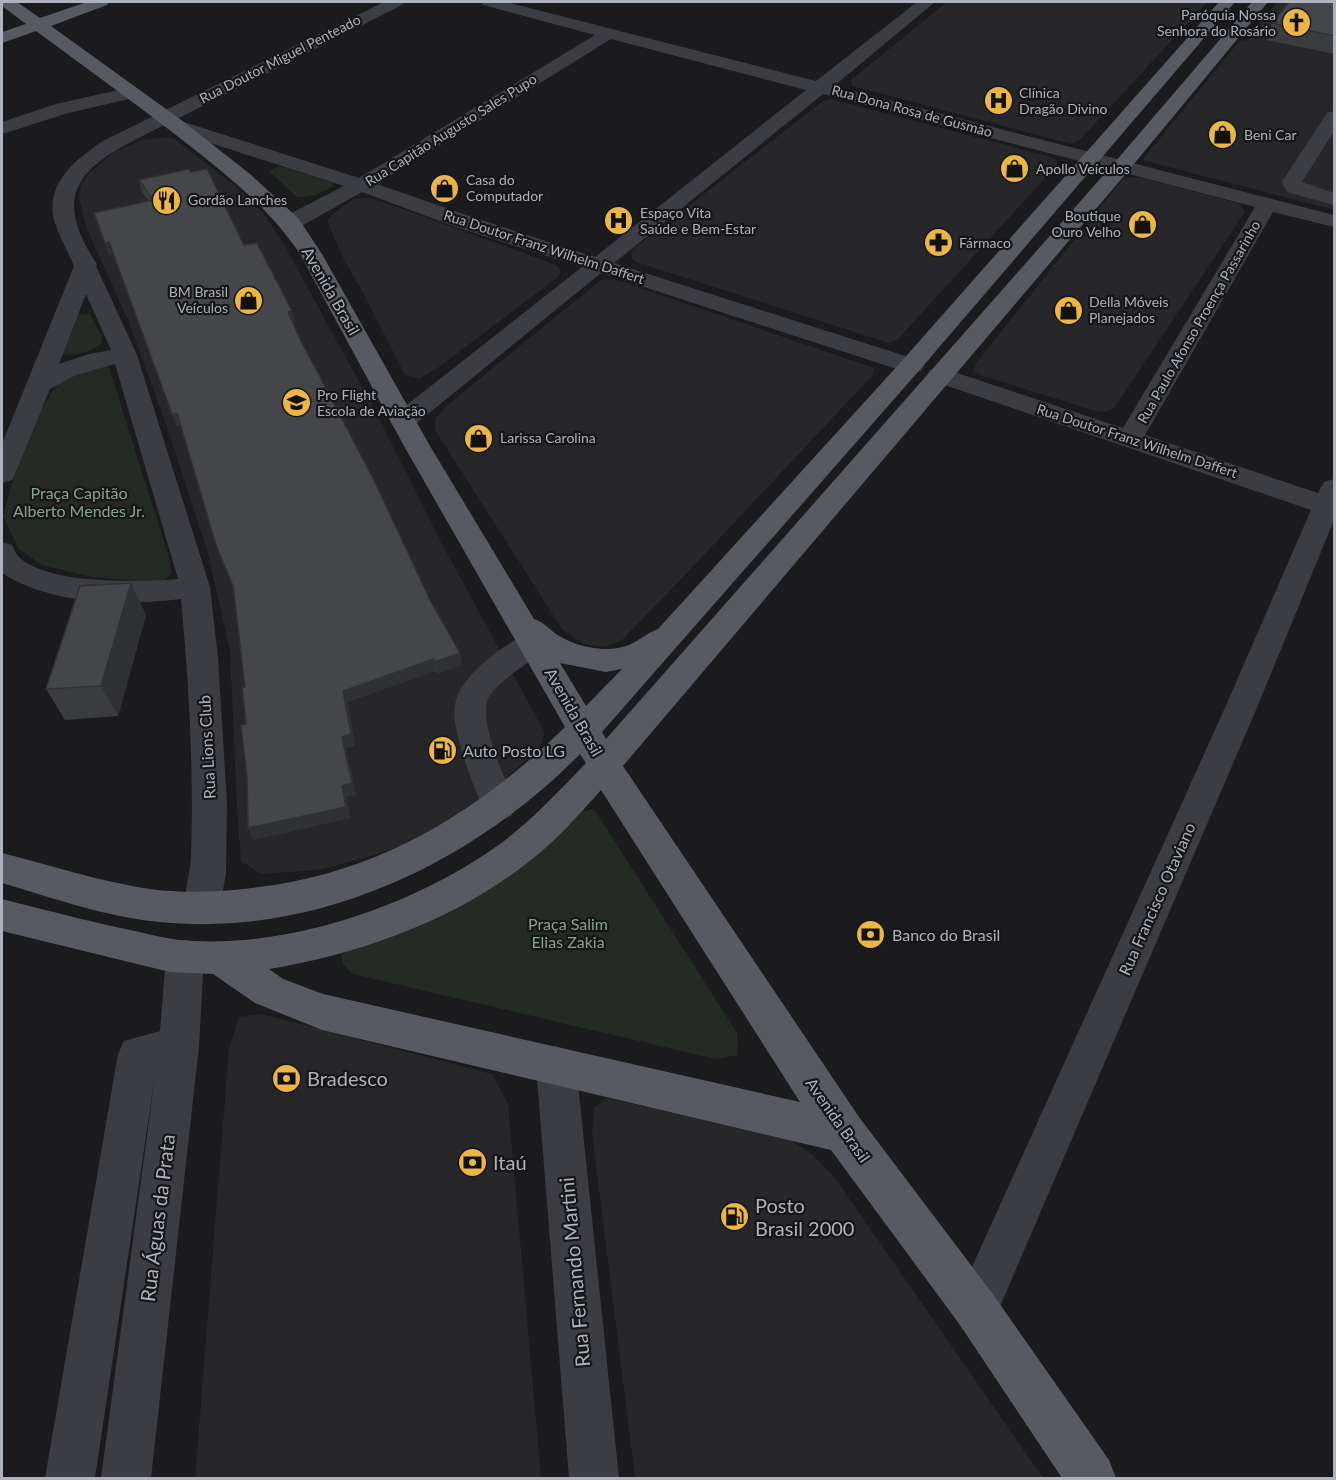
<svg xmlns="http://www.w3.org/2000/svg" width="1336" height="1480" font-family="Lato,sans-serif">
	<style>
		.built { fill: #27272a }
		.green { fill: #232b24 }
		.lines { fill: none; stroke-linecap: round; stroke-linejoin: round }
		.minor { fill: #3c3d42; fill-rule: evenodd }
		.major { fill: #585a61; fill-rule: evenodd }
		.wall { fill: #3b3c40 }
		.shaded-wall { fill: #303134 }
		.building { fill: #45464a; stroke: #303134; stroke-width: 1.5 }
		.labels { text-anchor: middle; stroke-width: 4.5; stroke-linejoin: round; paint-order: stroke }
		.far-poi-label { font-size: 14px; fill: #aeb2bc; stroke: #161618; text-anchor: start }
		.far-street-label { font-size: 14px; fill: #aeb2bc; stroke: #161618 }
		.street-label { font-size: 16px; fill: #aeb2bc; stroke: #161618 }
		.park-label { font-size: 16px; fill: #86a689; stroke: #161618 }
		.poi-label { font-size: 16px; fill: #aeb2bc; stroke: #161618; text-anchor: start }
		.near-poi-label { font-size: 20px; fill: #aeb2bc; stroke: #161618; text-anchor: start }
		.near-street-label { font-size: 20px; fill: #aeb2bc; stroke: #161618 }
	</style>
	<rect width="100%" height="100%" fill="#1b1b1d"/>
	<g class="built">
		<polygon points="947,2 1207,2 1080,140 1072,144 852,86 851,80"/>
		<polygon points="1277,2 1315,2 1334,6 1334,210 1142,160 1237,44 1241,40 1246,41"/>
		<polygon points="831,99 1051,157 1057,160 1057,165 898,339 889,343 636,262 631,258 632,250 823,101"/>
		<polygon points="166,137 175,139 234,185 263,213 281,239 374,409 442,544 545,733 540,747 501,783 469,809 417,840 374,855 319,870 261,874 241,861 237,808 230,651 207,550 168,430 128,320 86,227 79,198 81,184 88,174 114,152 143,140"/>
		<polygon points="1129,177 1142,178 1240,204 1245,212 1114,408 1109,411 1099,412 980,375 973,370 976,363 1123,179"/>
		<polygon points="363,198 375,199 556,265 561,270 558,277 439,367 420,378 405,375 364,294 343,258 327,221 334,213 353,199"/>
		<polygon points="614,279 874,368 872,376 686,574 622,640 604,647 584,644 562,629 435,430 435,419 445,407 601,280"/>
		<polygon points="262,1014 492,1074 508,1104 541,1478 195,1478 229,1048 239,1017"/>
		<polygon points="607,1098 791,1140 813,1155 835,1178 1043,1478 635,1478 592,1134 594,1108"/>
	</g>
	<g class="green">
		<path d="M279,166L331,182L334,186C321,194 311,197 297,197L269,171Z"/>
		<path d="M89,313L102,336L101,344C88,352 75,358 60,353L78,314Z"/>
		<path d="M97,363L109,367L170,561L171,574L162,581L150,582L92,577L42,565L19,549L3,516C12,480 36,404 63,379C71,372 86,368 97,363Z"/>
		<polygon points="594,809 737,1033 738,1055 716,1059 353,974 343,964 341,953 579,812"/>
	</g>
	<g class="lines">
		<g class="minor">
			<path d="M384,2H404L402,5L171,122H184L359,178L595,35L483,5L481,2H506L816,81L917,2H935L834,86L1334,215V227L1273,212L1145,435L1318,493L1324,482L1334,479V520L1256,710L992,1325L976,1332L960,1325L953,1309L1224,710L1311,510L930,380L927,375L930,370L939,368L948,370L1123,428L1255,207L823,94L614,263L921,361L924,366L921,371L912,373L903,371L601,273L412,427L403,429L394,427L390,421L394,415L582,267L456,227L362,192L298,228L290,229L282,228L279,223L282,218L344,186L170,130L167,126L170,122C102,157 39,179 97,264L96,266L137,355L210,587L218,658L227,803L226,873L220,908L215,919L202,924L189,919C180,901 190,877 191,857C194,771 189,685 181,599C124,606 51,605 2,573V542L12,545C14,549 16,554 19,557C47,585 140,582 178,579L115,364L76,375L50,389L15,474L12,480L2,483V444L74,266C68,252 60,238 55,223C43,185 75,160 103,141ZM611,39L806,90L595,257L472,217L377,184ZM86,294L111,350L89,354L59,364Z"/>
			<polygon points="132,87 138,89 141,93 138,97 68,113 2,134 2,122 56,104"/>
			<polygon points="1334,111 1334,131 1302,182 1334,193 1334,205 1287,192 1282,182 1327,113"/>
			<path d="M533,632L544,635L548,643C540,658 519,667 506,679C500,684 491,692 488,699C478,723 507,782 516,806L511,816L499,820L487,816C476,794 450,729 455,705C458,686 475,670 489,658C503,647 517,637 533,632Z"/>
			<polygon points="185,940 198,945 204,957 199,1046 151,1478 101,1478 156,1069 95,1478 45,1478 118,1054 124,1041 160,1031 166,957 172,945"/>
			<polygon points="556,1046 570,1051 576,1065 619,1478 569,1478 536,1065 542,1051"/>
		</g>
		<path class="major" d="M2,2H17L40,18L87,2H109L107,5L51,26L184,122L250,174L298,218L322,254L430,446L534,619C545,622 551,632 561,637C580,648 608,653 629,645C640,640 647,633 658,629L900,363L1219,2H1235L917,373L602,732L606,739L1115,162L1252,2H1268L1129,170L623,766L859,1117L992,1293L1109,1460L1116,1478H1062L960,1325L831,1150L322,1030L255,1003L213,974L170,972L2,931V899C46,910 90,922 135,931C149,934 164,938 179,940C286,950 414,906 500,844C531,821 559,791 586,763L580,754C473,863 317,938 160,922C106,917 53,898 2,883V853C53,866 104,883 157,890C185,893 215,892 243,889C372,877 474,816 565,727L404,446L300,254C271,211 234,181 194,149C142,108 89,70 36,31L2,43V32L26,24L2,6ZM560,663L606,672L622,669L586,706ZM601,790L800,1102L323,994L283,979L269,969C360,954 452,921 526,864C554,843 578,816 601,790Z"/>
	</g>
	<g class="wall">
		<polygon points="1335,2 1335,54 1266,40 1272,23"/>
		<polygon points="191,172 244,245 295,323 293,323 300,339 431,602 460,653 462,665 437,674 436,671 347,702 355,746 346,748 356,795 346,797 350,818 253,840 246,724 245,687 233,587 181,425 177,426 113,254 109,255 105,243 149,201 142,192 139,180"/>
		<polygon points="146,615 118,716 65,720 46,689"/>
	</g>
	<g class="shaded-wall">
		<polygon points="109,242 114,254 109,255 105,243"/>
		<polygon points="292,311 295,323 291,324 288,312"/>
		<polygon points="177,413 182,425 177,426 172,414"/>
		<polygon points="131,583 146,615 118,716 101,686"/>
		<polygon points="460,653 462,665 437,674 435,662"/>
		<polygon points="434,659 436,671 347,702 355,746 346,748 356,795 346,797 350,818 253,840 248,828 342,786 342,737 343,691"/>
	</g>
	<g class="building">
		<polygon points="1289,2 1335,2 1335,36 1272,23"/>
		<polygon points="189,169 191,172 207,169 244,245 257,243 292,311 288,312 300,339 374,480 431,602 460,653 435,662 434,659 343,691 351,734 342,737 352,783 342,786 346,807 248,828 247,777 241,725 246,724 242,687 245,687 233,586 216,545 177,413 172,414 109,242 105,243 94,213 153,200 139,180"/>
		<polygon points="131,583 101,686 46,689 80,586"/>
	</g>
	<defs>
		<symbol id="church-disc" viewBox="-11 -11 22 22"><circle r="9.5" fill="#ecb644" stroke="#161618"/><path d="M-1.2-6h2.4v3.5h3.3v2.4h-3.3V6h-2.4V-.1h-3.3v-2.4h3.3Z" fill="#111"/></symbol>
		<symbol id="hospital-disc" viewBox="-11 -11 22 22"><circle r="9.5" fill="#ecb644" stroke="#161618"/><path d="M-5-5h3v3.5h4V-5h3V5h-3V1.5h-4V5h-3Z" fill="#111"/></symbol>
		<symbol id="shop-disc" viewBox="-11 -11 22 22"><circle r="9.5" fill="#ecb644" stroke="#161618"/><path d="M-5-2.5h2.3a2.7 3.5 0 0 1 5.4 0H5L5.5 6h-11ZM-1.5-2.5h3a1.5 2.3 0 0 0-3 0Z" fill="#111"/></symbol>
		<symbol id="restaurant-disc" viewBox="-11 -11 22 22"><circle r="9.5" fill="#ecb644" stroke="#161618"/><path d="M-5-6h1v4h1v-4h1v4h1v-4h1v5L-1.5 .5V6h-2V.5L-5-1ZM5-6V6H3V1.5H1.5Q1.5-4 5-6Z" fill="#111"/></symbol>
		<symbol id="pharmacy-disc" viewBox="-11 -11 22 22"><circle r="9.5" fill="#ecb644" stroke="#161618"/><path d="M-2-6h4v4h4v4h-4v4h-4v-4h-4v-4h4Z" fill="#111"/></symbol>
		<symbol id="university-disc" viewBox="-11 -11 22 22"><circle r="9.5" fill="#ecb644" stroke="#161618"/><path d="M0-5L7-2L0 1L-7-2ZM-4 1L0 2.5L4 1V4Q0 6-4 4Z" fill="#111"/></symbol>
		<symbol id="fuel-disc" viewBox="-11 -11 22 22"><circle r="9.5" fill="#ecb644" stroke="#161618"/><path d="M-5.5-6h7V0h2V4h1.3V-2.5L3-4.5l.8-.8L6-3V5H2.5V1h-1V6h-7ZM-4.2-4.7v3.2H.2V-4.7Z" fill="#111"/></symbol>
		<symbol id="bank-disc" viewBox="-11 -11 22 22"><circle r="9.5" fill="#ecb644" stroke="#161618"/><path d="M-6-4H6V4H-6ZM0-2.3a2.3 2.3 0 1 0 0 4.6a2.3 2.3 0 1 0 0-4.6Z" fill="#111"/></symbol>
	</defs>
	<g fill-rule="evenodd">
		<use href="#church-disc" x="1280" y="6" width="33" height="33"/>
		<use href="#hospital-disc" x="982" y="84" width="33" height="33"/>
		<use href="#shop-disc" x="1206" y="118" width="33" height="33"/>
		<use href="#shop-disc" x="998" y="152" width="33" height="33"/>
		<use href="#shop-disc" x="428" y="172" width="33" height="33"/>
		<use href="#restaurant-disc" x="150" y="184" width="33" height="33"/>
		<use href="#hospital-disc" x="602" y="204" width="33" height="33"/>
		<use href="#shop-disc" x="1126" y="208" width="33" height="33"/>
		<use href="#pharmacy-disc" x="922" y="226" width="33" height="33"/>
		<use href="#shop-disc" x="232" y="284" width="33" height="33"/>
		<use href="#shop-disc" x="1052" y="294" width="33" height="33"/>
		<use href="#university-disc" x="280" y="386" width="33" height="33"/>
		<use href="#shop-disc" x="462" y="422" width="33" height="33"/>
		<use href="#fuel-disc" x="426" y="734" width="33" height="33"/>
		<use href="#bank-disc" x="854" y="918" width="33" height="33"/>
		<use href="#bank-disc" x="270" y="1062" width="33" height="33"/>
		<use href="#bank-disc" x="456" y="1146" width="33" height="33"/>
		<use href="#fuel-disc" x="718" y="1200" width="33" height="33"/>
	</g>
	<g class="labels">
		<g class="far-poi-label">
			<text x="1276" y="20" text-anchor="end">Paróquia Nossa<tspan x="1276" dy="16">Senhora do Rosário</tspan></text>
			<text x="1019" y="98">Clínica<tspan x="1019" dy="16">Dragão Divino</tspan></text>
			<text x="1244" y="140">Beni Car</text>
			<text x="1036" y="174">Apollo Veículos</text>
			<text x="466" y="185">Casa do<tspan x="466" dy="16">Computador</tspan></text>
			<text x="188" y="205">Gordão Lanches</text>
			<text x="640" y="218">Espaço Vita<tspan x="640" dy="16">Saúde e Bem-Estar</tspan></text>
			<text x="1121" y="221" text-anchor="end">Boutique<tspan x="1121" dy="16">Ouro Velho</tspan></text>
			<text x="959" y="248">Fármaco</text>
			<text x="228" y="297" text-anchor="end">BM Brasil<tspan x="228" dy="16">Veículos</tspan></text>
			<text x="1089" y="307">Della Móveis<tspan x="1089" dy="16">Planejados</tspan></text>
			<text x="317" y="400">Pro Flight<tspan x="317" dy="16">Escola de Aviação</tspan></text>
			<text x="500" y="443">Larissa Carolina</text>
		</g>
		<g class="far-street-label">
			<text transform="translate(280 59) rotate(-27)" y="5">Rua Doutor Miguel Penteado</text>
			<text transform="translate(912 111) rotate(15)" y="5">Rua Dona Rosa de Gusmão</text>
			<text transform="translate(451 130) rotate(-32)" y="5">Rua Capitão Augusto Sales Pupo</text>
			<text transform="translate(544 247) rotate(18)" y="5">Rua Doutor Franz Wilhelm Daffert</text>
			<text transform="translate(1199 322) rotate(-60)" y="5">Rua Paulo Afonso Proença Passarinho</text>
			<text transform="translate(1137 441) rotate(18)" y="5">Rua Doutor Franz Wilhelm Daffert</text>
		</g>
		<g class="street-label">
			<text transform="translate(331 291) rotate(60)" y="6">Avenida Brasil</text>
			<text transform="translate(574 712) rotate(60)" y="6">Avenida Brasil</text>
			<text transform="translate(207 747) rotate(-93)" y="6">Rua Lions Club</text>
			<text transform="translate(1157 899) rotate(-66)" y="6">Rua Francisco Otaviano</text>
			<text transform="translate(838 1120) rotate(55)" y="6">Avenida Brasil</text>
		</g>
		<g class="park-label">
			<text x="79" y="499">Praça Capitão<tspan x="79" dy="18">Alberto Mendes Jr.</tspan></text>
			<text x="568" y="930">Praça Salim<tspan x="568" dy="18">Elias Zakia</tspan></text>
		</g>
		<g class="poi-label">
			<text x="463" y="757">Auto Posto LG</text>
			<text x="892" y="941">Banco do Brasil</text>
		</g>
		<g class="near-poi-label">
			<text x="307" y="1086">Bradesco</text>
			<text x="493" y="1170">Itaú</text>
			<text x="755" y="1213">Posto<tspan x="755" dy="23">Brasil 2000</tspan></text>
		</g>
		<g class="near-street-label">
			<text transform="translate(158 1218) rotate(-83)" y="7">Rua Águas da Prata</text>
			<text transform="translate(575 1272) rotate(-95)" y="7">Rua Fernando Martini</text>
		</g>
	</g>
	<rect width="1336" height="1480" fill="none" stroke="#aeb2bc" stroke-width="6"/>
</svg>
